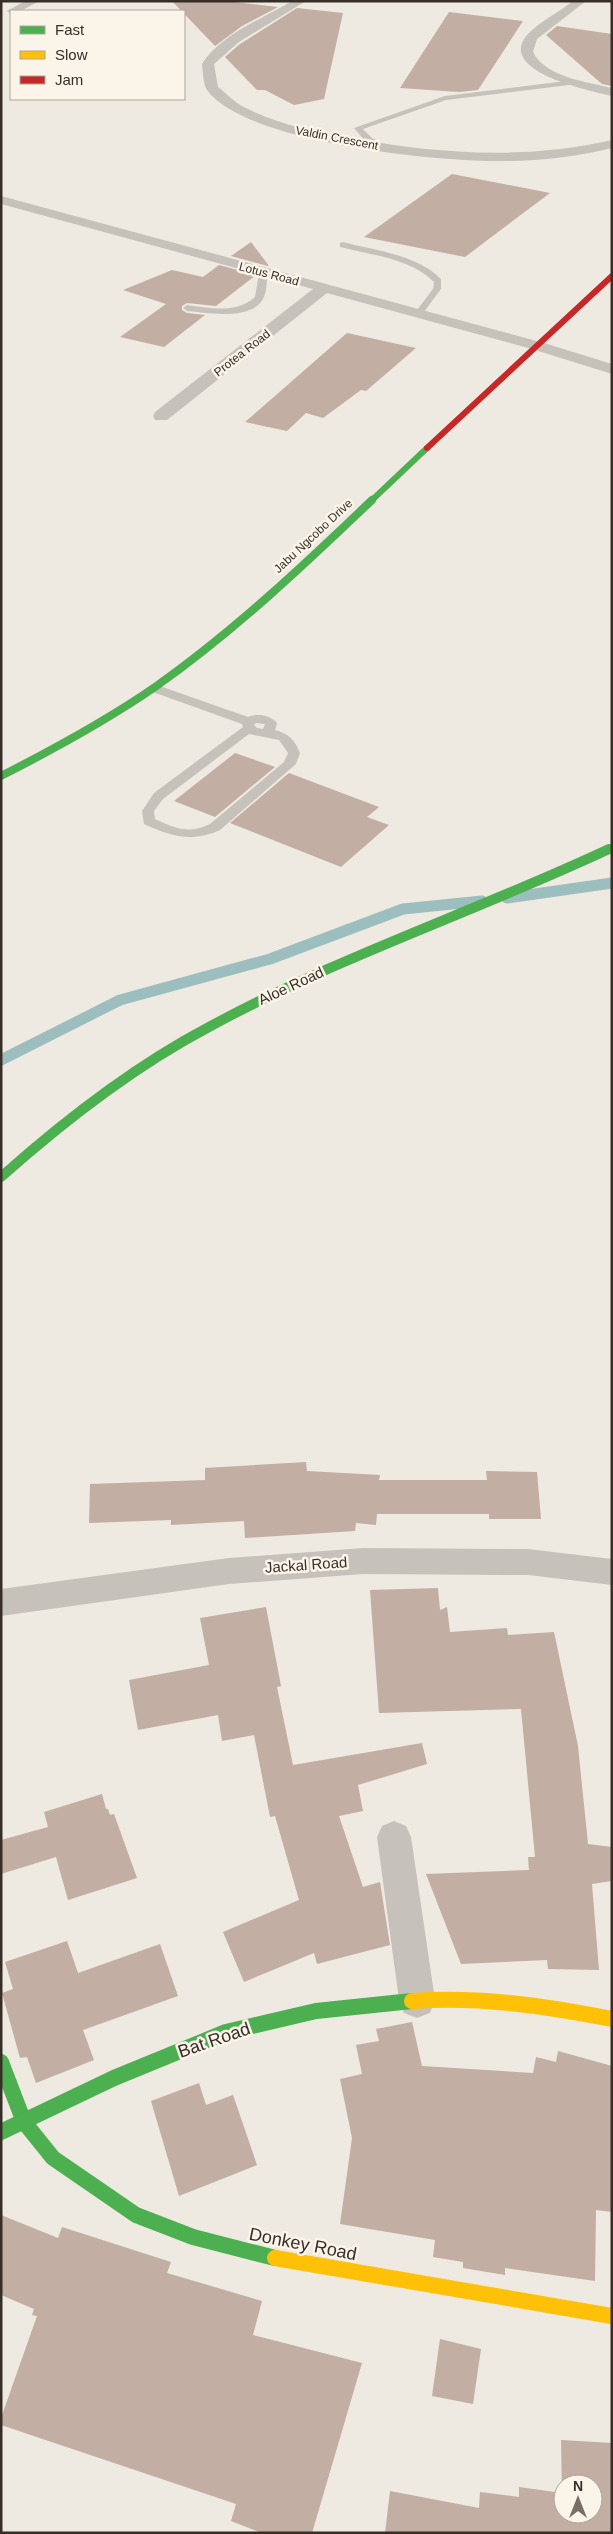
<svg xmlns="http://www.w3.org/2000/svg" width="613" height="2534" font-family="Arial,sans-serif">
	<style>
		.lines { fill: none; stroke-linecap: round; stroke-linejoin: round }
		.stream { stroke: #9dbebf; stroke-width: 11 }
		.building { fill: #c2aea2; fill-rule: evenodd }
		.lane { fill: #c7c1bb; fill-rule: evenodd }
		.street { fill: #c7c1bb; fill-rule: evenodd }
		.fast-far3 { stroke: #4caf50; stroke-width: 6 }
		.fast-far2 { stroke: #4caf50; stroke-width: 8 }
		.fast-far1 { stroke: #4caf50; stroke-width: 10 }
		.fast { stroke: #4caf50; stroke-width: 16 }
		.slow { stroke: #ffc107; stroke-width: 16 }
		.jam { stroke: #c62828; stroke-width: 6 }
		.labels { text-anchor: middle; stroke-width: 5; stroke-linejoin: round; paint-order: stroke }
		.far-street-label { font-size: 12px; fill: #382e28; stroke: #faf4e9 }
		.street-label { font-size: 15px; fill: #382e28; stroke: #faf4e9 }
		.near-street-label { font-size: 18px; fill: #382e28; stroke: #faf4e9 }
	</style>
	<rect width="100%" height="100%" fill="#eee9e1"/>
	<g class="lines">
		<g class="stream">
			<polyline points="507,898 612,883"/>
			<polyline points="1,1060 120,1000 270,959 403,909 482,901"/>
		</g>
	</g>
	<g class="building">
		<polygon points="172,1 226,1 278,7 242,26 215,46"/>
		<polygon points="297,8 343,13 324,99 294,105 265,90 257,90 225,57 240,44"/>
		<polygon points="449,12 523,21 478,90 459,92 400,88"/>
		<polygon points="557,26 612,34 612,86 602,84 546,35"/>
		<polygon points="452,174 550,193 465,257 364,237"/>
		<polygon points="251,242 269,266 268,266 231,256"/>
		<polygon points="219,265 256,275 216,306 187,303 182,306 182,310 187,313 205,315 164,347 120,337 166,304 123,290 172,270 203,277"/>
		<polygon points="347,333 416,348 366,391 361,390 323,418 306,413 287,431 245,422"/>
		<polygon points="235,753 275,767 215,817 174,801"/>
		<polygon points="289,773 379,807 367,817 389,825 341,867 230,823"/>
		<polygon points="306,1462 307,1471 380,1475 379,1480 487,1480 486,1471 537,1472 541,1519 489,1519 489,1514 377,1514 376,1525 356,1523 355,1531 245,1538 244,1521 171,1525 171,1520 89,1523 90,1484 205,1480 205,1468"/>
		<polygon points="438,1588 440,1610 447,1607 450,1632 507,1628 508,1635 554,1632 578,1746 588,1844 612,1847 612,1881 592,1884 599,1970 548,1969 547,1960 461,1964 426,1874 529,1870 528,1857 535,1857 521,1709 379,1713 370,1590"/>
		<polygon points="266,1607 281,1686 277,1687 293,1765 422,1743 427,1764 358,1785 363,1811 339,1816 363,1887 380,1882 390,1945 317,1964 314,1953 244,1982 223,1932 299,1900 275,1816 270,1817 254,1735 222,1741 218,1715 138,1730 129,1680 209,1665 200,1618"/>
		<polygon points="102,1794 106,1809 108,1809 110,1815 114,1814 137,1878 68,1900 56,1857 1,1874 1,1840 48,1827 44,1812"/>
		<polygon points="67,1941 78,1973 160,1944 178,1996 83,2030 94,2060 36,2083 27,2057 20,2058 2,1993 13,1989 5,1962"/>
		<polygon points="412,2022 422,2066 533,2073 536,2057 556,2062 558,2051 612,2066 612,2212 596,2210 595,2281 505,2268 505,2275 463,2268 463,2262 433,2257 435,2240 340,2224 352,2138 340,2079 362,2074 356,2045 379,2041 376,2029"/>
		<polygon points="199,2083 206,2105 233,2095 257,2165 179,2196 151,2101"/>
		<polygon points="1,2215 58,2238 62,2227 171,2262 167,2273 262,2301 253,2335 362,2363 312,2533 262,2533 231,2521 236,2504 1,2425 1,2418 37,2316 32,2315 34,2309 1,2295"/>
		<polygon points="440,2339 481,2349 473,2404 432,2396"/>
		<path d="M561,2440L612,2443V2533H385L390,2491L479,2508L480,2492L519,2497V2487L562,2493ZM563,2484H593V2514H563Z"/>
	</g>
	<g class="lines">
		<g class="lane">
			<polygon points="574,80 577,84 446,100 363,129 372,138 388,146 388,150 385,150 366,142 354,128 445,96"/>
			<path d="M343,242C376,251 416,254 441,279V289L421,316H415L414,314L433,289L434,282C410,258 371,255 340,247V243Z"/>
			<path d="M263,270L267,273C267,281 267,289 264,297C254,321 207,313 187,311L183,308L187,305C209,308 237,314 255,297L259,273Z"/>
			<path d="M154,684L248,717C257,713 270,715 277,723L275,730C289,734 295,740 300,753L296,764L220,830C191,843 171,836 144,824L142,811L154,793L243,727L242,724L150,691V685ZM256,723L265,724L263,729L257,728L254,725ZM249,734L279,740L288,753L284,762L210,824C189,834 176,829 155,819L154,811L163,799Z"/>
		</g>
		<g class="street">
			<polygon points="25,1 39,1 21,11 11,11 11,14 7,11"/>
			<path d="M292,1H306L239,42L214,64L218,87C226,93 233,101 242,106C275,124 314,131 351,138C437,154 526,160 612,140V148C576,157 539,161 502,161C439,162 246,143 207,90C203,84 203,71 202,64C221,34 262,19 292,1Z"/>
			<path d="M573,1H586L537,39L533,52C545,77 587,82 612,88V96C591,91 496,72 527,35C539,22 559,12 573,1Z"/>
			<polygon points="1,196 544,343 612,364 612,374 532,349 327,293 167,420 155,420 153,416 155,412 313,289 1,204"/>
			<polygon points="363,1548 528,1549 612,1559 612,1585 528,1575 363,1574 229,1584 1,1616 1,1589 229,1558"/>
			<polygon points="394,1821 406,1826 411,1837 435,2000 430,2013 417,2018 404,2013 399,2000 377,1837 382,1826"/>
		</g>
		<polyline class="fast-far3" points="371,501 427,448"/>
		<g class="fast-far2">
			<path d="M1,776C54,749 106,721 155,687C233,632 303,566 372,500"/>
			<polyline points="606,851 612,848"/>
		</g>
		<path class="fast-far1" d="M1,1177C65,1120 133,1067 209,1027C337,957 477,911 609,849"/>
		<g class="fast">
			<polyline points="1,2062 24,2122 53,2158 136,2215 193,2237 275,2258"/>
			<polyline points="1,2132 114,2078 226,2032 316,2011 412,2001"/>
		</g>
		<g class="slow">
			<path d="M412,2001C480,1996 545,2006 612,2019"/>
			<polyline points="275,2258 612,2316"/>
		</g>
		<polyline class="jam" points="427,448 612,276"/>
	</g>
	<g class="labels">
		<g class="far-street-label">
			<text transform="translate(337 138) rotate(11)" y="4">Valdin Crescent</text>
			<text transform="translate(269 274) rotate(15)" y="4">Lotus Road</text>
			<text transform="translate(242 353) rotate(-38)" y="4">Protea Road</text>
			<text transform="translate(313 536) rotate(-43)" y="4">Jabu Ngcobo Drive</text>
		</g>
		<g class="street-label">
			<text transform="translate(291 986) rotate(-25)" y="5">Aloe Road</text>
			<text transform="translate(306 1565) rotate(-4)" y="5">Jackal Road</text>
		</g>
		<g class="near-street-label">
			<text transform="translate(214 2040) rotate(-19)" y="6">Bat Road</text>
			<text transform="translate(303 2244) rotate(11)" y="6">Donkey Road</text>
		</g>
	</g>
	<rect width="613" height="2534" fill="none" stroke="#382e28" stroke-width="5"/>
	<rect x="10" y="10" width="175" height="90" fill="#faf4e9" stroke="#aca59c"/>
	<rect x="20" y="26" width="25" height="8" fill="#4caf50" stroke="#aca59c"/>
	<text x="55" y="35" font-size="15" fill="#382e28">Fast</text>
	<rect x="20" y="51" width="25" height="8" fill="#ffc107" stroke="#aca59c"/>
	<text x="55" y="60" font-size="15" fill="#382e28">Slow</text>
	<rect x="20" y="76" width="25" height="8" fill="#c62828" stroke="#aca59c"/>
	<text x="55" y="85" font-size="15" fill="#382e28">Jam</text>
	<g transform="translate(578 2499)"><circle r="24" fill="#faf4e9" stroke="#aca59c"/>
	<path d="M0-4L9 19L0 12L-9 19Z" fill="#786f69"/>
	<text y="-8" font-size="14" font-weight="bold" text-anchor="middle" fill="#382e28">N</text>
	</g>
</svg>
